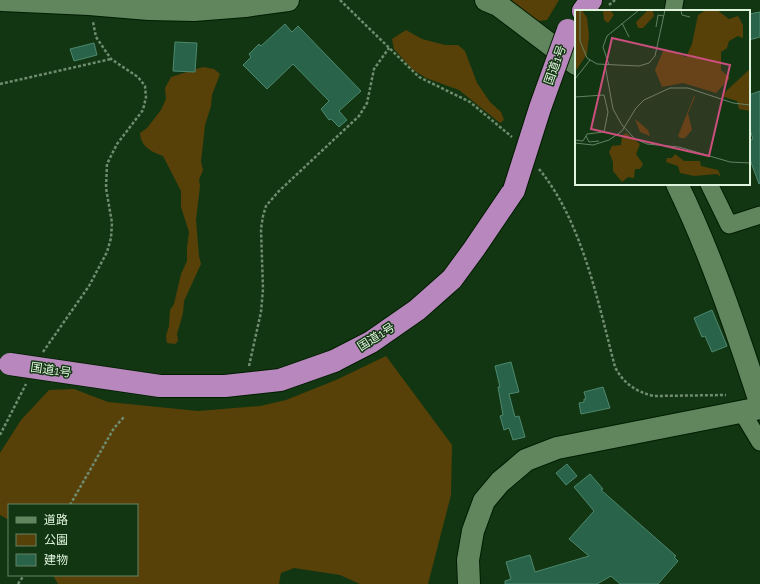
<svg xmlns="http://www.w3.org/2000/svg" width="760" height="584" font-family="Raleway,'Noto Sans JP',sans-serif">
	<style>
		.green { fill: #584009 }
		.building { fill: #28634a; stroke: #4e886e }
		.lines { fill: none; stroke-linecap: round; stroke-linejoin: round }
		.street-casing { stroke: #001c00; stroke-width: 19 }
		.secondary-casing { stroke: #001c00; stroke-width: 24 }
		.highway-casing { stroke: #001c00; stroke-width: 24 }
		.path { stroke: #708c6f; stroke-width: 2.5; stroke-dasharray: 3 2; stroke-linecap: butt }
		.street { stroke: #61865e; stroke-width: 17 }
		.secondary { stroke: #61865e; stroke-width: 22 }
		.highway { stroke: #b887bd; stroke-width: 22 }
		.highway-bridge-casing { stroke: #001c00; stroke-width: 24; stroke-linecap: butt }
		.highway-bridge { stroke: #b887bd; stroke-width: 22 }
		.labels { text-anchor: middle; stroke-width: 3; stroke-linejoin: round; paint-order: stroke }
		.street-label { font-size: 12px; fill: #e0f4de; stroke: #123612 }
		.inset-road { fill: none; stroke: #648264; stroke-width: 1 }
		.view { fill: #ca4f7c; fill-opacity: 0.15; stroke: #ca4f7c; stroke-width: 2 }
		.inset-edge { fill: none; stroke: #e0f4de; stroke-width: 2 }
	</style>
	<rect width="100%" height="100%" fill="#123612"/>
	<g class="green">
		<polygon points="506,0 559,0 547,20 538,21 532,16 522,13"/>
		<polygon points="406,30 422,39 445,45 458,45 465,51 477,83 490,102 501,112 504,120 500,123 459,90 426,78 412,69 394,49 392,39"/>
		<path d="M203,67L214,69L220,74L212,95L211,106L205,125L201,162L203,170L199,180L200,186L196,220L199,256L201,264L184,301L183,313L177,334L178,341L175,344L167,343L166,336L169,326L170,310L174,304L181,274L187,261V248L189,232L181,207V191L163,156C152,152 141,147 140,133L147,128L161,110L166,99L165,88L171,77Z"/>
		<polygon points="386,356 452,445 451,495 428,584 360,584 340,575 294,568 281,573 279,584 58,584 53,575 137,575 137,505 9,505 9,520 0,515 0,453 21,420 49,390 74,389 108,402 198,411 260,406 286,400 336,380"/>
	</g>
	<g class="building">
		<polygon points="760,12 760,37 749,40 749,14"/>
		<polygon points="285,24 292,32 298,26 361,91 339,111 347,120 339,127 331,119 329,120 321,109 329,101 293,64 267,89 243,65 251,57 249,54 259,44 261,46"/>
		<polygon points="175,42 197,43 195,72 173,71"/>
		<polygon points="94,43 97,55 74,61 70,49"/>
		<polygon points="760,91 760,183 759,184 749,157 749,141 753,139 749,127 749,95"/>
		<polygon points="712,310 727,346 712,352 705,336 702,337 694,318"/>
		<polygon points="511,362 519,392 509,394 515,417 519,416 525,437 513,440 509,428 504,430 500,416 503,415 498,387 500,387 495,366"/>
		<polygon points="603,387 610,408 581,414 579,403 584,402 584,399 586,399 584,392"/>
		<polygon points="567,464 577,476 566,485 556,473"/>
		<polygon points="590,474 603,489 601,490 676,556 674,557 678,561 658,584 620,584 611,576 597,584 505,584 505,581 511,579 506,562 530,555 535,572 589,556 569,539 594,511 574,487"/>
	</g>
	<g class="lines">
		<defs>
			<g id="street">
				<polyline points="673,11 675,0"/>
				<polyline points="709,184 729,225 760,215"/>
				<polyline points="742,412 760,442"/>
			</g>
			<g id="secondary">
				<polyline points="2,0 89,4 149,9 194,10 245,6 288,0"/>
				<polyline points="486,0 498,5 576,64"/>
				<path d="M677,184C711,254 736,329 760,402"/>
				<polyline points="469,584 468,560 473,531 484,501 500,482 526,460 557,448 760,408"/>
			</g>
			<g id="highway">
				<polyline points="583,11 591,0"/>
				<polyline points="334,361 371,342 417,310 452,279 474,249 514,190"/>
			</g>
		</defs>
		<use href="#street" class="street-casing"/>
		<use href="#secondary" class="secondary-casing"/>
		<use href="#highway" class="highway-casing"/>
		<g class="path">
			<polyline points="340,0 419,77 470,102 512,137"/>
			<polyline points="609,5 615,0"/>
			<polyline points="0,84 111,59"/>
			<path d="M539,169C582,221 598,302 615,367C623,383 636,392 654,396L726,395"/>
			<polyline points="43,352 89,286 107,252 111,238 112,223 106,188 107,164 117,144 143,110 146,97 145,86 138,77 111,59 96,37 93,22"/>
			<polyline points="249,366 261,312 263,289 261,229 263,216 266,206 278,192 359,116 367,103 374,69 389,48"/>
			<polyline points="0,435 26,384"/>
			<polyline points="70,505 114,428 124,417"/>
			<polyline points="18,584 24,575"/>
		</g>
		<use href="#street" class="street"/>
		<use href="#secondary" class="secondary"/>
		<use href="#highway" class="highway"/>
		<defs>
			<g id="highway-bridge">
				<polyline points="514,190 540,108 568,30"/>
				<polyline points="10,364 160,386 225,386 280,380 334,361"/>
			</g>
		</defs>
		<use href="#highway-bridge" class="highway-bridge-casing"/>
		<use href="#highway-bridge" class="highway-bridge"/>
	</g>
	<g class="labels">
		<g class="street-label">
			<text transform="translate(555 65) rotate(-70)" y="4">国道1号</text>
			<text transform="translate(376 337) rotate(-32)" y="4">国道1号</text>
			<text transform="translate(51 370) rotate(8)" y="4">国道1号</text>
		</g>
	</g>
	<g transform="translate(575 10)">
		<rect width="175" height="175" fill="#123612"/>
		<path d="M0,0H7L12,8L14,25L12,44L0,62ZM35,0L39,5L33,13L29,10L28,1ZM131,0H142L154,9L163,6L168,15V28L163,26L154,31L152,38L146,42V60L155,68L141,83L108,73L87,77L80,60L89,39L111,47L117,34L123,5ZM72,1H78L79,6L68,18H63L61,12ZM175,59V101L164,99L162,91L149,87V83ZM119,86L120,87L113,103L117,120L110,128H105L103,126ZM60,109L73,120L75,126L65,122ZM51,123L65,134L61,144L68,154L65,159H60L59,168L53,167L47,172L38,161V152L34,142L37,136L46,135L47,126ZM100,144L109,151H125L126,156L143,160L146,167L142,164L119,166L105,163L103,156L91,152L92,148H97Z" fill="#584009"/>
		<path class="inset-road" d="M5,0V31L12,48L22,54L64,56L74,53L80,46L90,0M106,0L107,5L115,7M47,13L54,27M81,17L83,5L89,6M30,55L38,99L47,115L60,129L72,134L104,137L155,152L175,153M34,55L28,37L32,26L64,0M0,69L15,50M0,87L29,85L33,102L29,122L12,124L8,131L0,130M11,126L14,132L24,131M0,133L18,135L34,130L47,121L61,98L69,90L95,78H113L158,93L175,95"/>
		<path class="view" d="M37,28L155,55L134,146L16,119Z"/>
		<rect width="175" height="175" class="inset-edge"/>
	</g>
	<rect x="8" y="504" width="130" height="72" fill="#123612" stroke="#648264"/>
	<rect x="16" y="517" width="20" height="6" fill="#61865e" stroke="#648264"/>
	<text x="44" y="524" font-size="12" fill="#e0f4de">道路</text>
	<rect x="16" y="534" width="20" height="12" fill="#584009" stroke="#648264"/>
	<text x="44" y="544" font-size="12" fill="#e0f4de">公園</text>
	<rect x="16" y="554" width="20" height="12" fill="#28634a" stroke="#648264"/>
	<text x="44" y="564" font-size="12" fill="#e0f4de">建物</text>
</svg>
